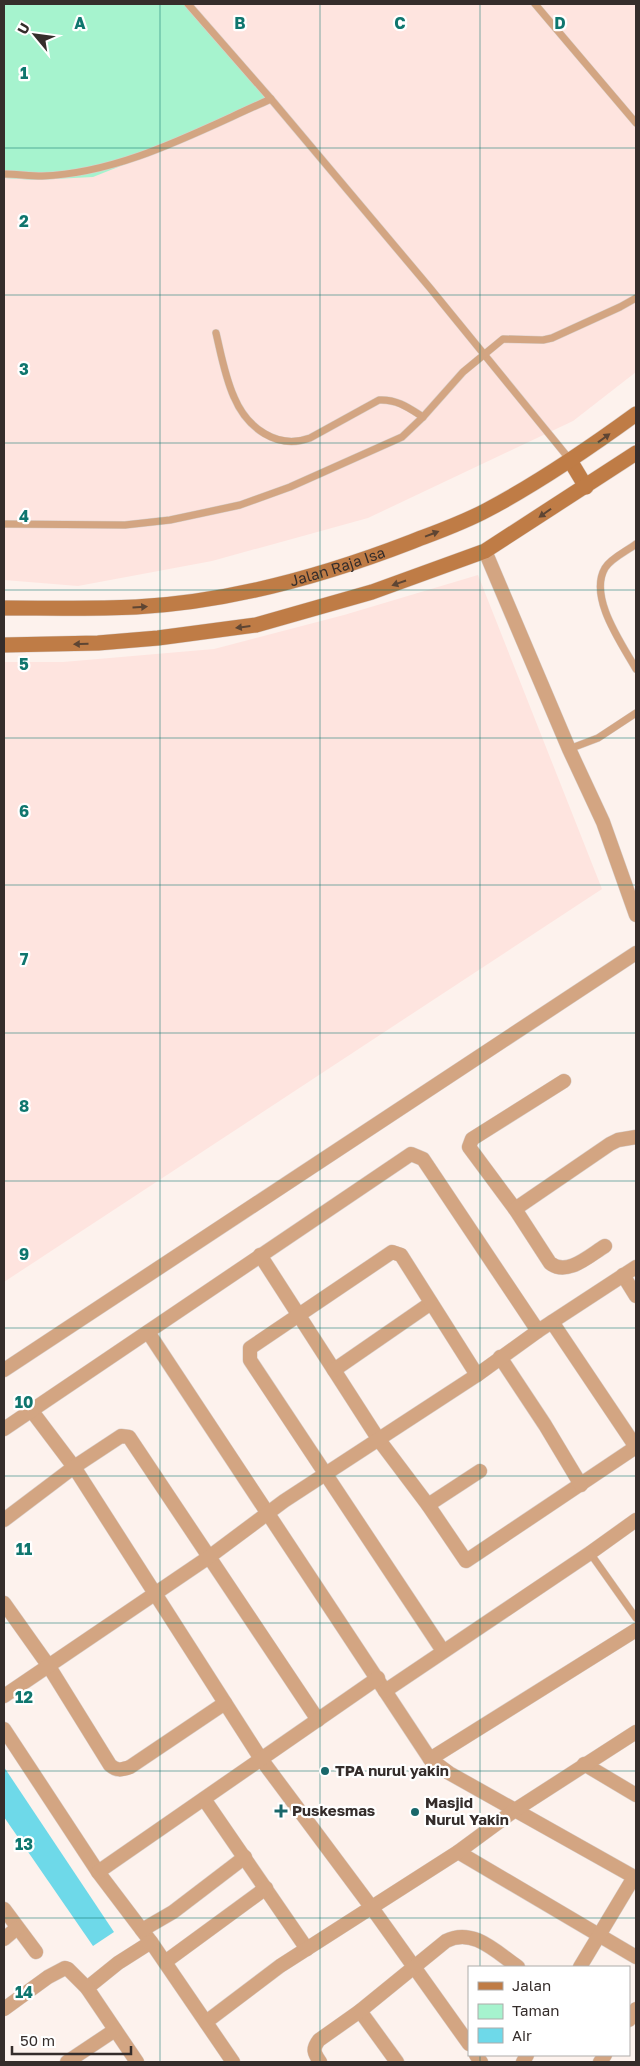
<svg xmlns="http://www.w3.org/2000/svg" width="640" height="2066" font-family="'Golos Text',sans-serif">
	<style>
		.industrial { fill: #fee4df }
		.green { fill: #a6f3ce }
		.water { fill: #6ed9e9 }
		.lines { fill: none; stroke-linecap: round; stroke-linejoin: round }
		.lane-casing { stroke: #d9cfca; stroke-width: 8 }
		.street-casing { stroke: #d9cfca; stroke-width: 15 }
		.secondary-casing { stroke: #d9cfca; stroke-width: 16 }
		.lane { stroke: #d3a582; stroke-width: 7 }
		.street { stroke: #d3a582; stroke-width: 14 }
		.secondary { stroke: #bf7c46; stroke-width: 15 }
		.oneway { fill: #5e4533 }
		.grid { fill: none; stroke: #0f766e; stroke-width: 1; stroke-opacity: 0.55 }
		.poi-dot { fill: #19676a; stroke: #fff; stroke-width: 2 }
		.labels { text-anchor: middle; stroke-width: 4.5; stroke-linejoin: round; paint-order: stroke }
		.street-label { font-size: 15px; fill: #352d2b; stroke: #fff }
		.poi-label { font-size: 15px; font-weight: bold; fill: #352d2b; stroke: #fff; text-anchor: start }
		.grid-label { font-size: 16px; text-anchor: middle; font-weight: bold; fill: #0f766e; stroke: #fff; stroke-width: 4.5; stroke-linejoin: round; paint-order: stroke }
	</style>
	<rect width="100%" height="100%" fill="#fdf2ed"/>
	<g class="industrial">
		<polygon points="4,4 636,4 636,372 573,421 368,518 212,561 78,586 4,580"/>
		<polygon points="478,575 602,889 4,1282 4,662 63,662 214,649 344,615"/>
	</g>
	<polygon class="green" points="4,4 188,4 271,99 151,154 93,177 35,180 4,178"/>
	<polygon class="water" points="4,1767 114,1932 93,1946 4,1817"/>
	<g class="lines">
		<defs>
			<g id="lane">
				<polyline points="188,4 271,99 430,288 571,461"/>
				<polyline points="535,4 636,123"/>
				<path d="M4,174C16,174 29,176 42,176C123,173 198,131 271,99"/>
				<path d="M216,333C221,354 225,377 234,397C247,428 277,450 310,438L379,400C397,399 409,408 423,417"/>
				<polyline points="4,524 125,525 170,520 240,505 290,487 402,437 423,417 463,372 503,339 543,340 552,338 620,307 636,298"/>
				<path d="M636,544C627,551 611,558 605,568C588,597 622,644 636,669"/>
				<polyline points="569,749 598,738 636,713"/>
				<polyline points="590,1553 636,1618"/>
			</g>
			<g id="street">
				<polyline points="485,551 569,749 603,822 636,915"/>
				<path d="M564,1081L472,1139L469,1147L515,1209L550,1263C567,1277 590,1255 605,1246"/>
				<polyline points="515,1209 610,1144 618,1140 636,1137"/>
				<polyline points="260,1255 379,1440 428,1505 466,1561 636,1447"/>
				<polyline points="623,1275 636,1296"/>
				<polyline points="552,1322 636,1447"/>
				<polyline points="148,1332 430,1759 449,1773 636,1878"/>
				<polyline points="500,1357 545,1425 581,1485"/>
				<polyline points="4,1370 636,953"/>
				<polyline points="334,1370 431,1303"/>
				<polyline points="31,1410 74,1467 261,1759 372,1908 469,2044"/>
				<polyline points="4,1429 411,1154 423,1159 538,1331"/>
				<polyline points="428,1505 480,1471"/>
				<polyline points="4,1520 74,1467 121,1436 129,1437 318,1720"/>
				<path d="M4,1603L48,1665L110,1765C117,1771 121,1770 130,1767L225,1703"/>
				<polyline points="443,1651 250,1360 250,1348 392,1252 401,1255 477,1375"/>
				<polyline points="385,1691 590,1553 636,1520"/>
				<polyline points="4,1696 209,1557 284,1501 477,1375 538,1331 636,1267"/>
				<polyline points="4,1729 98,1872 151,1942 233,2062"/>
				<polyline points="430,1759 636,1630"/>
				<polyline points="584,1764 636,1795"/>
				<polyline points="204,1799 307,1949"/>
				<polyline points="458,1852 636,1957"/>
				<polyline points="98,1872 378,1678"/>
				<polyline points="4,1909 36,1952"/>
				<polyline points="142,1930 173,1912 245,1857"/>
				<polyline points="4,1939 17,1928"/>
				<polyline points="165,1962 266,1888"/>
				<polyline points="580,1967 634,1877"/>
				<polyline points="87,1988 118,1963 151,1942"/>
				<polyline points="4,2009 48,1977 65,1968 68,1969 87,1988 137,2062"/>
				<polyline points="360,2011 397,2062"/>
				<polyline points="629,2020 636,2009"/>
				<polyline points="206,2022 280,1966 458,1852 515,1810 636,1732"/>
				<polyline points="476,2055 481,2062"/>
				<polyline points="67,2062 115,2030"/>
				<path d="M320,2062C314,2053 312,2049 319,2040L360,2011L446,1941C473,1927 496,1952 518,1967"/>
				<polyline points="523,2062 527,2055"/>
				<polyline points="600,2062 605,2055"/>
			</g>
			<g id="secondary">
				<polyline points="571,462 586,487"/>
				<path id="s1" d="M4,608C48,608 92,609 136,607C230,602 323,576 411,542C437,532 463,523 487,510C540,482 588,449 636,414"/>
				<polyline points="4,645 98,643 158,638 256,625 372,592 485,551 636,453"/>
			</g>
		</defs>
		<use href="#lane" class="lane-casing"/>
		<use href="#street" class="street-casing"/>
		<use href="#secondary" class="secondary-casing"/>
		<use href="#lane" class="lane"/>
		<use href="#street" class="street"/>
		<use href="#secondary" class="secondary"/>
	</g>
	<defs><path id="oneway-solid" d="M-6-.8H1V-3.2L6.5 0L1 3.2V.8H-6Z" transform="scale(1.25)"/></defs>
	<g class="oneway">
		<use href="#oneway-solid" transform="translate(604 438) rotate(-36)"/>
		<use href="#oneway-solid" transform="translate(545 513) rotate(145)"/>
		<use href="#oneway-solid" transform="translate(432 534) rotate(-21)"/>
		<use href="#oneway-solid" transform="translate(399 583) rotate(161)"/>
		<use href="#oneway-solid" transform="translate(140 607) rotate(-4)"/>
		<use href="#oneway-solid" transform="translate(243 627) rotate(173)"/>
		<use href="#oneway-solid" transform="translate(81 644) rotate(179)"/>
	</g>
	<path class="grid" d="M160,4V2062M320,4V2062M480,4V1967M4,148H636M4,295H636M4,443H636M4,590H636M4,738H636M4,885H636M4,1033H636M4,1181H636M4,1328H636M4,1476H636M4,1623H636M4,1771H636M4,1918H636M480,2055V2062"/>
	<g class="poi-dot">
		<circle cx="325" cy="1771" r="5"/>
		<path d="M278.5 1803.5h5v5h5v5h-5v5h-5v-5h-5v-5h5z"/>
		<circle cx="415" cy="1812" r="5"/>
	</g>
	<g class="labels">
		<g class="street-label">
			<text dy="5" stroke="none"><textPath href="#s1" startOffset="338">Jalan Raja Isa</textPath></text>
		</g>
		<g class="poi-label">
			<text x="335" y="1776">TPA nurul yakin</text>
			<text x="425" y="1808">Masjid<tspan x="425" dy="17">Nurul Yakin</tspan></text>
			<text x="292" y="1816">Puskesmas</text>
		</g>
	</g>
	<g class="grid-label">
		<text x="80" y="29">A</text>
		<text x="240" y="29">B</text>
		<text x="400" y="29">C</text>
		<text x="560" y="29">D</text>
		<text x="24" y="79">1</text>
		<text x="24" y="227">2</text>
		<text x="24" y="375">3</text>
		<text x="24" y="522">4</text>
		<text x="24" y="670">5</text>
		<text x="24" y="817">6</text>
		<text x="24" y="965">7</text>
		<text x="24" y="1112">8</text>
		<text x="24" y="1260">9</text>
		<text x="24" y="1408">10</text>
		<text x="24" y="1555">11</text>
		<text x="24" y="1703">12</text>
		<text x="24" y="1850">13</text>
		<text x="24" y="1998">14</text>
	</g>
	<rect width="640" height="2066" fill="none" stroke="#352d2b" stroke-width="10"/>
	<rect x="468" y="1966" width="162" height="90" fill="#ffffff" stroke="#aeabaa"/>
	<rect x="478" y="1982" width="25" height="8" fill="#bf7c46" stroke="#aeabaa"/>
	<text x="512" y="1991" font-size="15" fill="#352d2b">Jalan</text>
	<rect x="478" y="2004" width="25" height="15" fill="#a6f3ce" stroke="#aeabaa"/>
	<text x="512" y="2016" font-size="15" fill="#352d2b">Taman</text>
	<rect x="478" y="2028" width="25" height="15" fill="#6ed9e9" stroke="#aeabaa"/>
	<text x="512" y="2041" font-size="15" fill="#352d2b">Air</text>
	<g transform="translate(35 35) rotate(299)" stroke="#ffffff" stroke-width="4" paint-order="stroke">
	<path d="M0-4L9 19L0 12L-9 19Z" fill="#352d2b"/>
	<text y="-8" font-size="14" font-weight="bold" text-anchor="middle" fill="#352d2b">U</text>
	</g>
	<path d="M12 2046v8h119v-8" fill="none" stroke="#352d2b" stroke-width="2.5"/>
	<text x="20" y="2046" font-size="15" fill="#352d2b" stroke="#ffffff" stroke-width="4" paint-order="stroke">50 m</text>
</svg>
